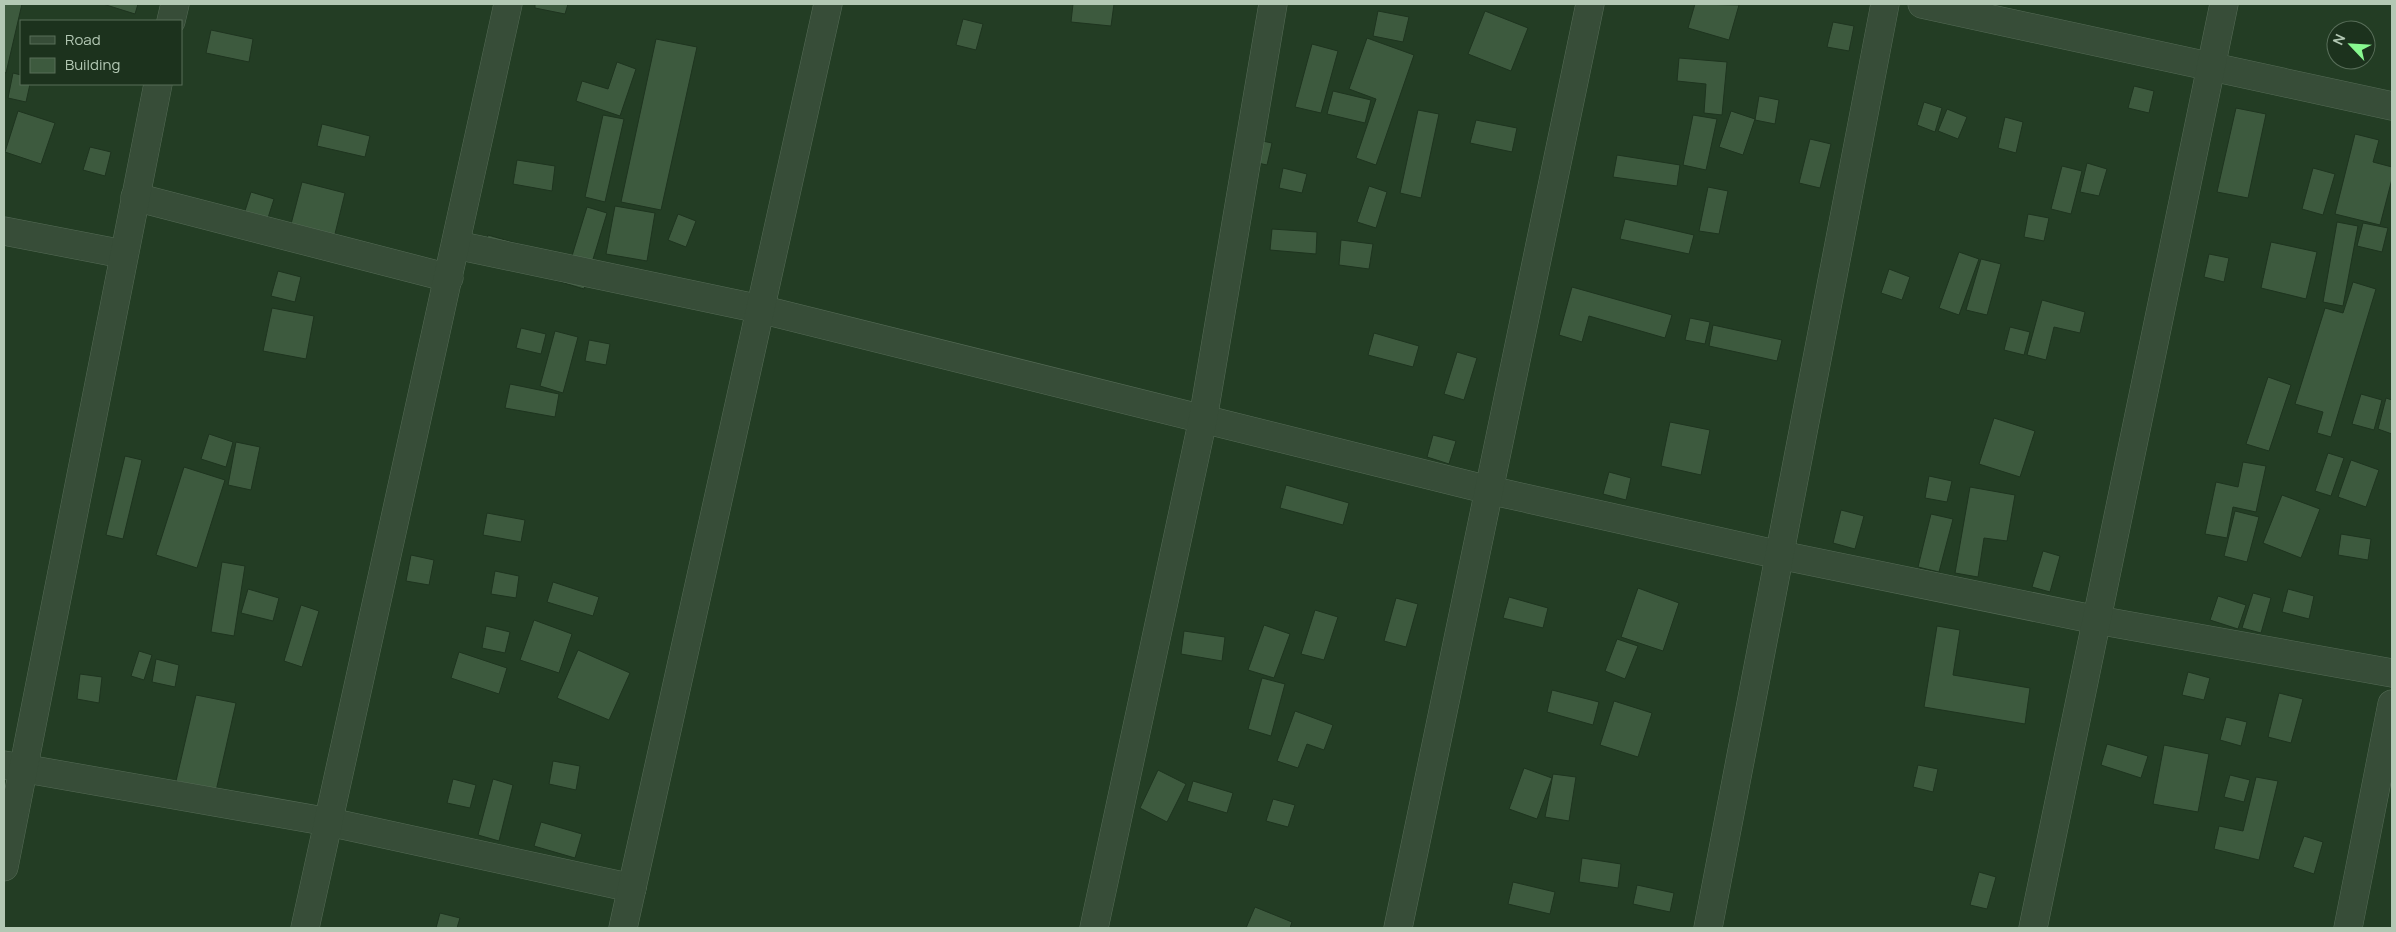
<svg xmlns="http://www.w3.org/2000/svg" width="2396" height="932" font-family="Manrope,sans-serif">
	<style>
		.building { fill: #3d5a3e; stroke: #1e341f }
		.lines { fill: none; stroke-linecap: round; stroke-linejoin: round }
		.minor-casing { stroke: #556b56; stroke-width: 29 }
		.minor { stroke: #374d38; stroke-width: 28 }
	</style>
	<rect width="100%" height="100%" fill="#233d24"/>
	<g class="building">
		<polygon points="4,4 22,4 6,73 4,72"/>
		<polygon points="103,4 138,4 135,14"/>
		<polygon points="535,4 568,4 565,14 535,8"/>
		<polygon points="1073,4 1114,4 1111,26 1071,22"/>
		<polygon points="1695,4 1739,5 1729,40 1688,28"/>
		<polygon points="1378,11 1409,17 1403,42 1373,36"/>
		<polygon points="1485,11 1528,28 1511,71 1468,54"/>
		<polygon points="963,19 983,24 976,50 956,45"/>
		<polygon points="1833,22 1854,26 1849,51 1827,47"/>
		<polygon points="211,30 253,39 249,62 206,53"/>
		<polygon points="1367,38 1414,55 1376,165 1356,158 1376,99 1349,89"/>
		<polygon points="656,39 697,47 661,210 621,202"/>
		<polygon points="1312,44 1338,51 1321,113 1295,107"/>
		<polygon points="1679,58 1727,62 1722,115 1704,113 1706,84 1677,81"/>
		<polygon points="617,62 636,69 620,116 576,101 582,81 608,89"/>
		<polygon points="13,73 21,75 21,84 30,84 26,102 8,98"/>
		<polygon points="2134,86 2154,91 2149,113 2128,108"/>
		<polygon points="1333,91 1371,100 1365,123 1327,114"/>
		<polygon points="1759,96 1779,100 1775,124 1755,120"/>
		<polygon points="1924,102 1942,108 1935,132 1917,125"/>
		<polygon points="2236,108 2266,114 2248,198 2217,192"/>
		<polygon points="1947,109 1967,117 1958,139 1938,131"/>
		<polygon points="1418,110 1439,114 1421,198 1400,193"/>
		<polygon points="18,111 55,123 41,164 5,152"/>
		<polygon points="1731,111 1755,119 1743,155 1719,147"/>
		<polygon points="603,115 624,119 605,202 585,197"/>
		<polygon points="1693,115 1717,119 1706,170 1683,165"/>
		<polygon points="2005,117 2023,122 2016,153 1998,148"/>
		<polygon points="1476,120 1517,128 1512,152 1470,143"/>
		<polygon points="322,124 370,136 365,157 317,146"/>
		<polygon points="2355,134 2379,140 2373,162 2392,167 2392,179 2380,225 2335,214"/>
		<polygon points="1248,138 1272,143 1267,165 1244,160"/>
		<polygon points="1810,139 1831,144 1820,188 1799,183"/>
		<polygon points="90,147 111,152 105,176 83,170"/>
		<polygon points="1617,155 1680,165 1677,186 1613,177"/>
		<polygon points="517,160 555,166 552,191 513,184"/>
		<polygon points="2087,163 2107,169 2099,196 2080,192"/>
		<polygon points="2062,166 2082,171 2071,214 2051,209"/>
		<polygon points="1283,168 1307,174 1302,193 1279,188"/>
		<polygon points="2313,168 2335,174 2323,215 2302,209"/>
		<polygon points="302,182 345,193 334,238 290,228"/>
		<polygon points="1369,186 1387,192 1376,228 1357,222"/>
		<polygon points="1708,187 1728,191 1719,234 1699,231"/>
		<polygon points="251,192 274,199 267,221 244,214"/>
		<polygon points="615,206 655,213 647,261 606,254"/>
		<polygon points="587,207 607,213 584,289 481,258 488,235 571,259"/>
		<polygon points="678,214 696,221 686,247 668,240"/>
		<polygon points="2028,214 2049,218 2044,241 2024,237"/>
		<polygon points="1625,219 1694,235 1689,254 1620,239"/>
		<polygon points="2337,222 2358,226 2343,306 2323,302"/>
		<polygon points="2363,223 2388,228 2382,252 2357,246"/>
		<polygon points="1272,229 1317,232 1316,254 1270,250"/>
		<polygon points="1341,240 1373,244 1369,269 1339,265"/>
		<polygon points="2271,242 2317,252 2306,299 2261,288"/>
		<polygon points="1959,252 1979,259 1959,315 1939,308"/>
		<polygon points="2209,254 2229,258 2224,282 2204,277"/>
		<polygon points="1981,259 2001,264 1987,315 1966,310"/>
		<polygon points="1889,269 1910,277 1902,300 1881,293"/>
		<polygon points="278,271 301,277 295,302 271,296"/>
		<polygon points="2353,282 2376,289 2331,437 2317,433 2323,412 2295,404 2325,308 2343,313"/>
		<polygon points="1572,287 1672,315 1665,338 1589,316 1582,342 1559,335"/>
		<polygon points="2042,300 2085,312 2080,333 2054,327 2046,360 2027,355"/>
		<polygon points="272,308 314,316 306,359 263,351"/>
		<polygon points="1690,318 1710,322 1705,344 1685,340"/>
		<polygon points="1713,325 1782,340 1777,361 1709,346"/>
		<polygon points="2010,327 2030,332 2024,355 2004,350"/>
		<polygon points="521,328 546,334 541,354 516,348"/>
		<polygon points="555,331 578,337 563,393 540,386"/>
		<polygon points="1374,333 1419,346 1413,367 1368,355"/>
		<polygon points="589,340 610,344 606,365 585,361"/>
		<polygon points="1457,352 1477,358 1464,400 1444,394"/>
		<polygon points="2268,377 2291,385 2269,451 2246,444"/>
		<polygon points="510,384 559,394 555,417 505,408"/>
		<polygon points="2361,394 2382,400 2374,430 2352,424"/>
		<polygon points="2386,398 2392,400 2392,434 2378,429"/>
		<polygon points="1994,418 2035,431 2020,477 1979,464"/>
		<polygon points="1670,422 1710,430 1701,475 1661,466"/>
		<polygon points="209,434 233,442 226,467 201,459"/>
		<polygon points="1433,435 1456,441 1449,464 1427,457"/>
		<polygon points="236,442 260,447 251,490 228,485"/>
		<polygon points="2328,453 2344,458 2331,496 2315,491"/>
		<polygon points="125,456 142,460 123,539 106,535"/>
		<polygon points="2351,460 2379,470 2366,507 2338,497"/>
		<polygon points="2243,462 2266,466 2256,512 2233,507 2227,538 2205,534 2216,482 2238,487"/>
		<polygon points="184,467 225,480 197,568 156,555"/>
		<polygon points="1609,472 1631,478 1626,500 1603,494"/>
		<polygon points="1929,476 1952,481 1947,502 1925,498"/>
		<polygon points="1286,485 1349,503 1343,525 1280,508"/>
		<polygon points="1970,487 2015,495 2007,541 1984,538 1978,577 1955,573"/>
		<polygon points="2282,495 2320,509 2301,558 2263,543"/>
		<polygon points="1841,510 1864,516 1855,549 1833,543"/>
		<polygon points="2235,511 2259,517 2247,562 2224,556"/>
		<polygon points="487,513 525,520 521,542 483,535"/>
		<polygon points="1931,514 1953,519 1939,572 1918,567"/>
		<polygon points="2341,534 2371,539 2368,560 2338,555"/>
		<polygon points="2043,551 2060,556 2050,592 2032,587"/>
		<polygon points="411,555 434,560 429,585 406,581"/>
		<polygon points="222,562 245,566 234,636 211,632"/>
		<polygon points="495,571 519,576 516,598 491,594"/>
		<polygon points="553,582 599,597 593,616 547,602"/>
		<polygon points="1638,588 1679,603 1663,651 1621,637"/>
		<polygon points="248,589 279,598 273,621 241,613"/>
		<polygon points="2288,589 2314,596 2309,619 2282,612"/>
		<polygon points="2253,593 2271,598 2261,633 2242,628"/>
		<polygon points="2218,596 2246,605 2238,629 2210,620"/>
		<polygon points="1509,597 1548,608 1543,628 1503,618"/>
		<polygon points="1396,598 1418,604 1406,647 1384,641"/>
		<polygon points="301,605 319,611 302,667 284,661"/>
		<polygon points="1315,610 1338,617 1324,660 1301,654"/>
		<polygon points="534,620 572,634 559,673 520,660"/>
		<polygon points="1264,625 1290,634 1274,678 1248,670"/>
		<polygon points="486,626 510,632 505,653 482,648"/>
		<polygon points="1937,626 1960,630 1953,675 2030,688 2025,724 1924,707"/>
		<polygon points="1184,631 1225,637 1222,661 1181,654"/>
		<polygon points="1617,639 1638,646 1625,679 1605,671"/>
		<polygon points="578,650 630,673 609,720 557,698"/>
		<polygon points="139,651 152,655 144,680 131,676"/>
		<polygon points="459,652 507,668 499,694 451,678"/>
		<polygon points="156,659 179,665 175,687 152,682"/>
		<polygon points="2188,672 2210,678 2204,700 2182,695"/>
		<polygon points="80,674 102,677 99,703 77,699"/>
		<polygon points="1262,678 1285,684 1271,736 1248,729"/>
		<polygon points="1552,690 1599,702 1593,725 1547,712"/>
		<polygon points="2279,693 2303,699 2291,743 2268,737"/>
		<polygon points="196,695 236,703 216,791 176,781"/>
		<polygon points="1614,701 1652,713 1638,757 1600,745"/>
		<polygon points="1295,711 1333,725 1324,750 1307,744 1298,768 1277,761"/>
		<polygon points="2226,717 2247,722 2241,746 2220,740"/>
		<polygon points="2107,744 2148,756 2141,778 2101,765"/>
		<polygon points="2164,745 2209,754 2198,812 2153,804"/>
		<polygon points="553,761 580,766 576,790 549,784"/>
		<polygon points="1918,765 1938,769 1933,792 1913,787"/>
		<polygon points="1524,768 1552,778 1537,819 1509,809"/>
		<polygon points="1158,770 1186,784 1167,822 1140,808"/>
		<polygon points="1553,774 1576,777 1569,821 1545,817"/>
		<polygon points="2230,775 2250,780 2244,802 2224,797"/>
		<polygon points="2256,777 2278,781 2259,860 2214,849 2219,826 2243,831"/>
		<polygon points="453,779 476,785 470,808 447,803"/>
		<polygon points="493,779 513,785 499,841 478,835"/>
		<polygon points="1193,781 1233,793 1227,813 1187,801"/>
		<polygon points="1273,799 1295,805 1288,827 1266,821"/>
		<polygon points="541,822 582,834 575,858 534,846"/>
		<polygon points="2304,836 2323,842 2314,874 2293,867"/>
		<polygon points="1582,858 1621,864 1618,888 1579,882"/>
		<polygon points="1979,872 1996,877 1987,909 1970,905"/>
		<polygon points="1513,882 1555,892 1550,914 1508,904"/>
		<polygon points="1637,885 1674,893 1670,912 1633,904"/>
		<polygon points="1255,907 1292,922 1290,928 1246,928"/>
		<polygon points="440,913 460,918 457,928 436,928"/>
	</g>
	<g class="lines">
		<defs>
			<g id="minor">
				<polyline points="1922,4 2392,106"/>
				<polyline points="171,21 175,4"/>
				<polyline points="135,197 449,278"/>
				<polyline points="4,231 123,254"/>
				<polyline points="456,245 760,309 1489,490 1780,555 2097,620 2392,673"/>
				<polyline points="4,765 329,822 632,888"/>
				<polyline points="4,867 158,84"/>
				<polyline points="305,928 508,4"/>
				<polyline points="623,928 828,4"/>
				<polyline points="1094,928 1203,419 1273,4"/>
				<polyline points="1398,928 1590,4"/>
				<polyline points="1708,928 1885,4"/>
				<polyline points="2033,928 2224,4"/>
				<polyline points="2348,928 2392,704"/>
			</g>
		</defs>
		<use href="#minor" class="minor-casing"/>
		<use href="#minor" class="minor"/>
	</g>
	<rect width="2396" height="932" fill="none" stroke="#b3c8b4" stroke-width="10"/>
	<rect x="20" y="20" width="162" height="65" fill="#1c321d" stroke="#586e59"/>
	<rect x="30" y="36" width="25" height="8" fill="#374d38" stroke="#586e59"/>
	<text x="65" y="45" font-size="15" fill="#b3c8b4">Road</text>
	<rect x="30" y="58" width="25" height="15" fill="#3d5a3e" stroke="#586e59"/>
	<text x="65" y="70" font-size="15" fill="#b3c8b4">Building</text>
	<g transform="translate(2351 45) rotate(295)"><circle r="24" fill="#1c321d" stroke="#586e59"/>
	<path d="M0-4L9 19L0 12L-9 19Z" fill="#88f890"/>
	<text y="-8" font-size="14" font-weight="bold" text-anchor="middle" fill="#b3c8b4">N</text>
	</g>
</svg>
